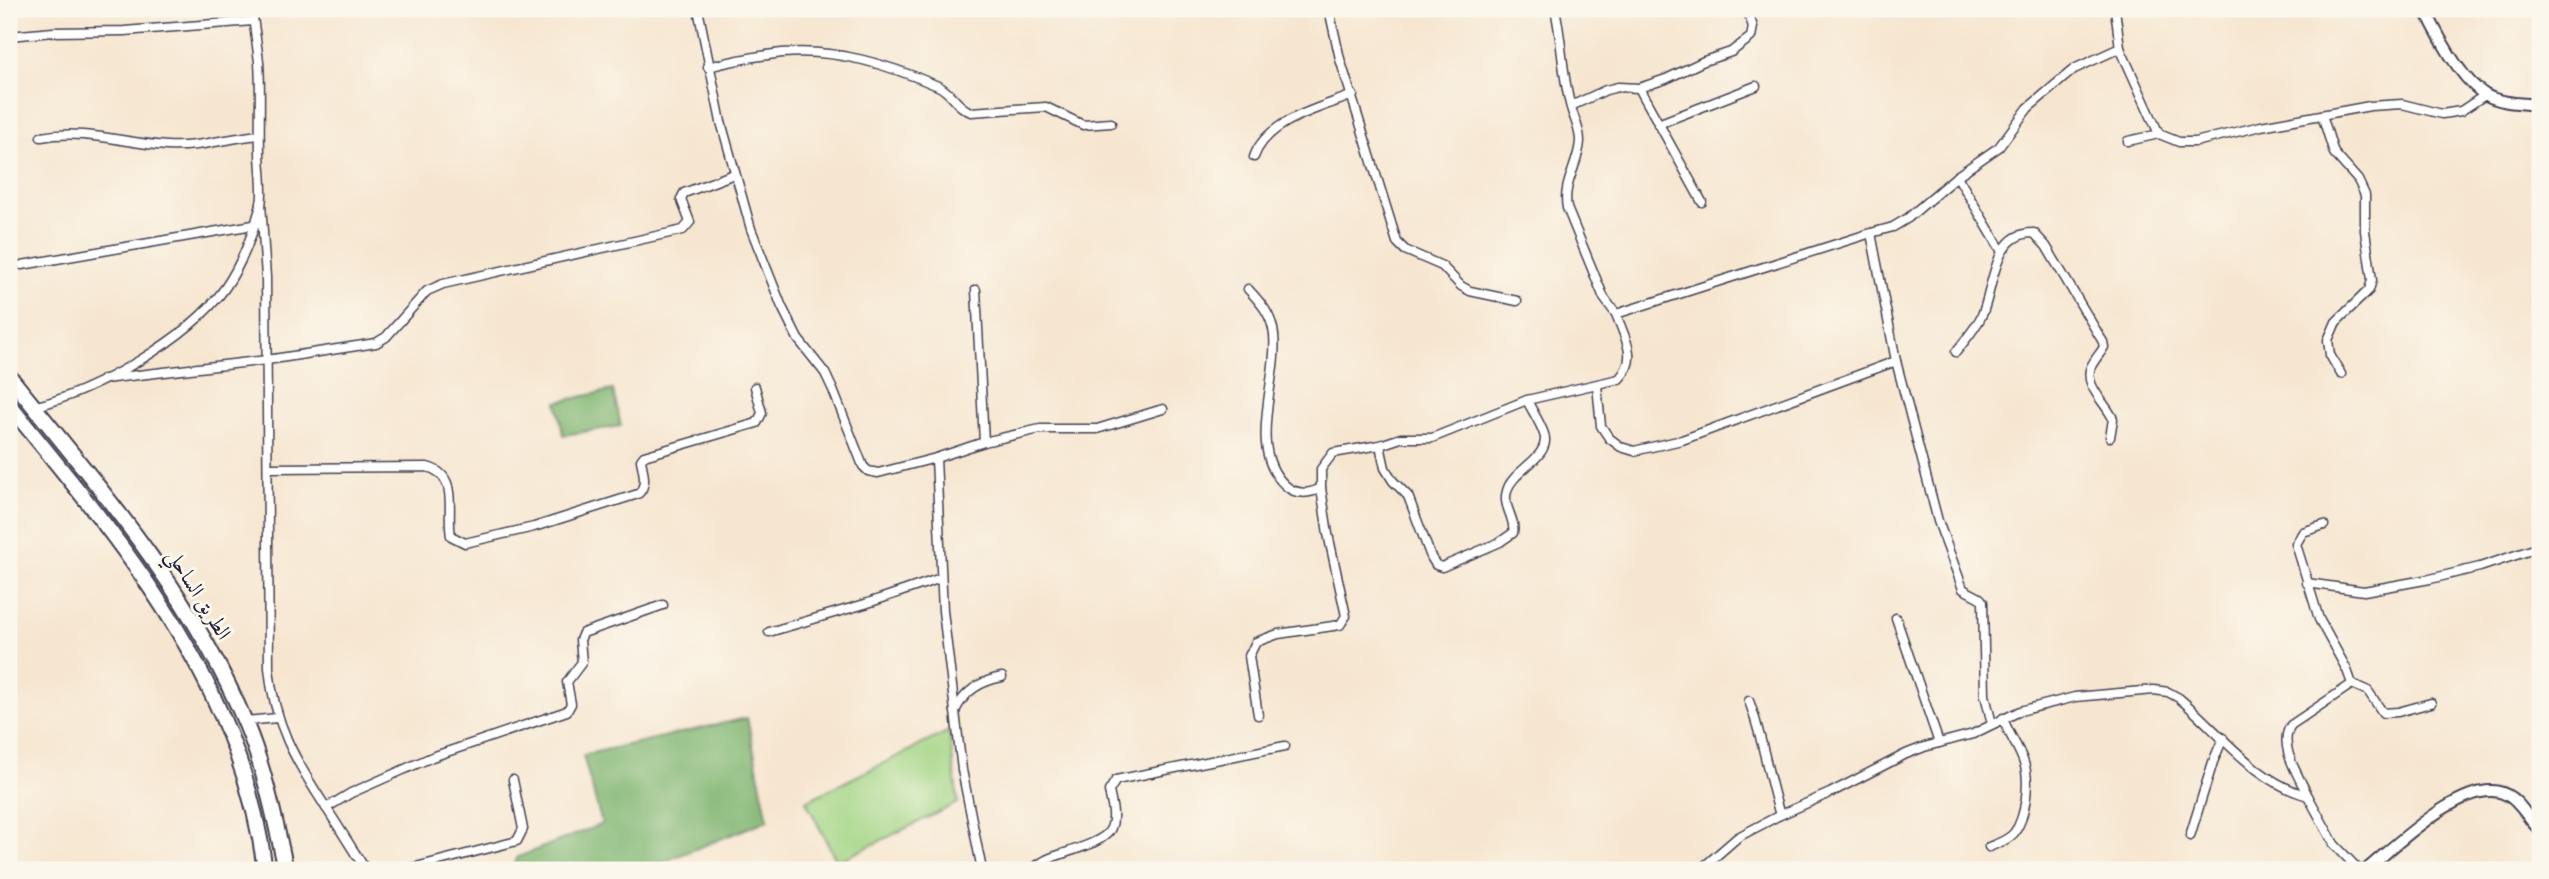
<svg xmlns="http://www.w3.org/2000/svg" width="2549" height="879" font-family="'Gentium Book Plus',Amiri,serif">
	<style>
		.green { fill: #a1d483; stroke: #627b5f; stroke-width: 2 }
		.forest { fill: #80b671; stroke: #516c56; stroke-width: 2 }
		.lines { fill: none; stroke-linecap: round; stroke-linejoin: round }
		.street-casing { stroke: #423f51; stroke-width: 11 }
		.secondary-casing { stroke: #423f51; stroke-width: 14 }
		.highway-casing { stroke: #423f51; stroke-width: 18 }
		.street { stroke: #fff; stroke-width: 8 }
		.secondary { stroke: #fff; stroke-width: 10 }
		.highway { stroke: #fff; stroke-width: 14 }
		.labels { text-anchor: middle; stroke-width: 6; stroke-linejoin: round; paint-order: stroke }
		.street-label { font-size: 21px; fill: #22223b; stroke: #fbf7ec }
	</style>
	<rect width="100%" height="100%" fill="#fbf7ec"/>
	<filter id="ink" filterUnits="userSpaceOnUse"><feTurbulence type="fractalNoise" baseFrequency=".0143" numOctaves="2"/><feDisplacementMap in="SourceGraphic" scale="14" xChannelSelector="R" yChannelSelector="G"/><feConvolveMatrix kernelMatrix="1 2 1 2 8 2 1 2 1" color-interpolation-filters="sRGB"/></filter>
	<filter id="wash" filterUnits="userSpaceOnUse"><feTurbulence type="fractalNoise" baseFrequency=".00686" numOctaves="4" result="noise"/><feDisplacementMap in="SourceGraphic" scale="28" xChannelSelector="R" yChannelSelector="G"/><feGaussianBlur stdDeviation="1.57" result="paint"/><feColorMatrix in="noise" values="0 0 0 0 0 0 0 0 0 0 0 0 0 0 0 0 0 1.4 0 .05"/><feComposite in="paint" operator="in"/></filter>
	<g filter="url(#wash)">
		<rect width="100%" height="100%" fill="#f6e6d0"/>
		<polygon class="green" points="949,731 958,803 837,862 806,801"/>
		<g class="forest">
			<polygon points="613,390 621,426 563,435 557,402"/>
			<polygon points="747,718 768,820 643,870 511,870 518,857 602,824 583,755"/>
		</g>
	</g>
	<g filter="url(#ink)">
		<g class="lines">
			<defs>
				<g id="street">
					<polyline points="698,9 721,122 751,229 782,307 798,339 825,373 833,390 863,466 868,471 878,473 936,458 943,611 962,770 982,870"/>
					<polyline points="1329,9 1340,59 1397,242 1405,250 1442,266 1461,286 1470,291 1517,301"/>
					<path d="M1555,9C1562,40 1562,73 1570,104C1573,117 1580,128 1580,141C1579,165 1562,183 1567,208L1604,298L1616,314L1871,233L1896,361L1938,521L1963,589L1980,598L1983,602L1985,695L1992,724"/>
					<polyline points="2115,9 2120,48 2159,134 2179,142 2195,142 2261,126 2370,106 2402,104 2442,114 2461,111 2485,95"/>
					<polyline points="9,36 53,32 124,31 253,21"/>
					<path d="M708,67C732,61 757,56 782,53C836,48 889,65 938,86C952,92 957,108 971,112L1046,107L1083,125L1111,123"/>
					<polyline points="1639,88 1702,202"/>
					<polyline points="1571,106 1606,90 1618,87 1639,88 1666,79 1704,61 1731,52 1751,37 1753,27 1747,9"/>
					<polyline points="2322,115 2334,153 2358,180 2365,195 2365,231 2372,280 2369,290 2336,322 2328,340 2330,355 2341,374"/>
					<polyline points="1658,124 1756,86"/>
					<path d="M41,137C84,129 124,143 167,146C198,148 228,138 259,135"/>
					<polyline points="2128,141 2159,134"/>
					<path d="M1254,157C1267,120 1320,108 1353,95"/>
					<polyline points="1957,176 2001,250"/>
					<path d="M261,203L266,277L269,668C274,724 295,760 325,806C339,827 352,849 366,870"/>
					<polyline points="1871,233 1893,227 1908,218 1957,176 1999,147 2028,108 2074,69 2120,48"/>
					<polyline points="22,265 253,225"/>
					<path d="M1248,289C1261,303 1272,315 1274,335C1279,380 1245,450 1286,486C1296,495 1310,494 1321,488"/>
					<polyline points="976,290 984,442"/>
					<path d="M1956,352C1965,340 1976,328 1982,315C1994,287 1993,232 2034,233L2046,246L2103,342L2104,347C2100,354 2094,360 2091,367C2083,385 2107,404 2113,419L2110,437"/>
					<polyline points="104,379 267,360 376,343 386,337 427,291 443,284 683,230 690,222 681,199 684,193 734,174"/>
					<polyline points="1597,385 1601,426 1609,438 1621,447 1634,451 1682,440 1896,361"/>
					<path d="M33,407C94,392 188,340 225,288C241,265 254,232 261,205C264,189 260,168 260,152C259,122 261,91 259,62C257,44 254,26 252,9"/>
					<path d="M1380,445L1385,468L1393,481L1408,496L1431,557L1436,565L1442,567L1500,542L1513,533C1516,518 1502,507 1507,491C1512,470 1552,457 1544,434C1540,422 1532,411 1527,400"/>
					<polyline points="936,458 984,442 1040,429 1097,429 1163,409"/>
					<path d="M268,468L427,467C460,475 446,510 451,536L465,543L534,527L638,494C648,485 643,472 641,460L644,456L757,423L762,413L755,387"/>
					<polyline points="2307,583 2364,591 2430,579 2480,567 2540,547"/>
					<polyline points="1896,618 1939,743"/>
					<polyline points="769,632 865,604 941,578"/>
					<polyline points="2352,684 2368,691 2383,713 2398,712 2431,703"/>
					<path d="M1749,701C1763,738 1768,777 1780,815"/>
					<path d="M955,711C965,691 980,681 1002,677"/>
					<path d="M1258,715L1249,656L1256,642L1278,634L1340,625L1346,616L1328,534L1321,488V469L1333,453L1380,445L1401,438H1432L1527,400L1619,379C1639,358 1625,339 1616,314"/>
					<polyline points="245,721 277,718"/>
					<path d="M2308,796C2299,776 2277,745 2291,725L2352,684L2347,670L2319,619L2296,544L2303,532L2324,525"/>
					<polyline points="326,808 351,793 432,757 567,711 571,704 567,682 582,662 580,640 583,633 663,605"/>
					<polyline points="2190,836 2213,762 2223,738"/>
					<path d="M1989,847C1998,843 2007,841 2014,833C2026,818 2030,781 2024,763C2019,747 2008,734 2003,718"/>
					<polyline points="404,870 517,841 523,829 513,780"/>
					<path d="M1030,870C1036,866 1042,862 1048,859C1063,852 1105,844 1111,828C1116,817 1111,802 1109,791L1116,780L1285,746"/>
					<path d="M1700,870L1738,837L1780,815L1830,793L1906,754L1924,747L1973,734L2020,711L2075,697L2154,690L2168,692L2179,698C2221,733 2254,781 2308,796L2334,844L2359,870"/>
					<polyline points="1883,870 1894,868 1906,870"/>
				</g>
				<g id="secondary">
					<path d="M2425,9C2437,34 2461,81 2486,95C2502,104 2523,103 2540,105"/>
					<path d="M2366,870C2394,847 2469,773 2507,795C2521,802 2528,820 2540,830"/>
				</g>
				<g id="highway">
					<path d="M9,376C97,485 191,592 245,722C265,769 275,820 286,870"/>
					<path d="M9,405C124,546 241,682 265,870"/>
				</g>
			</defs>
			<use href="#street" class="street-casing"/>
			<use href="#secondary" class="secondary-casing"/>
			<use href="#highway" class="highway-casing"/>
			<use href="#street" class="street"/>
			<use href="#secondary" class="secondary"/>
			<use href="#highway" class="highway"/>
		</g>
	</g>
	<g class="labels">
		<g class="street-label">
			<text transform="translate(199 594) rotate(58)" y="7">الطريق الساحلي</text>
		</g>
	</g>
	<rect width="2549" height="879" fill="none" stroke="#fbf7ec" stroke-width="35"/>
</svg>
